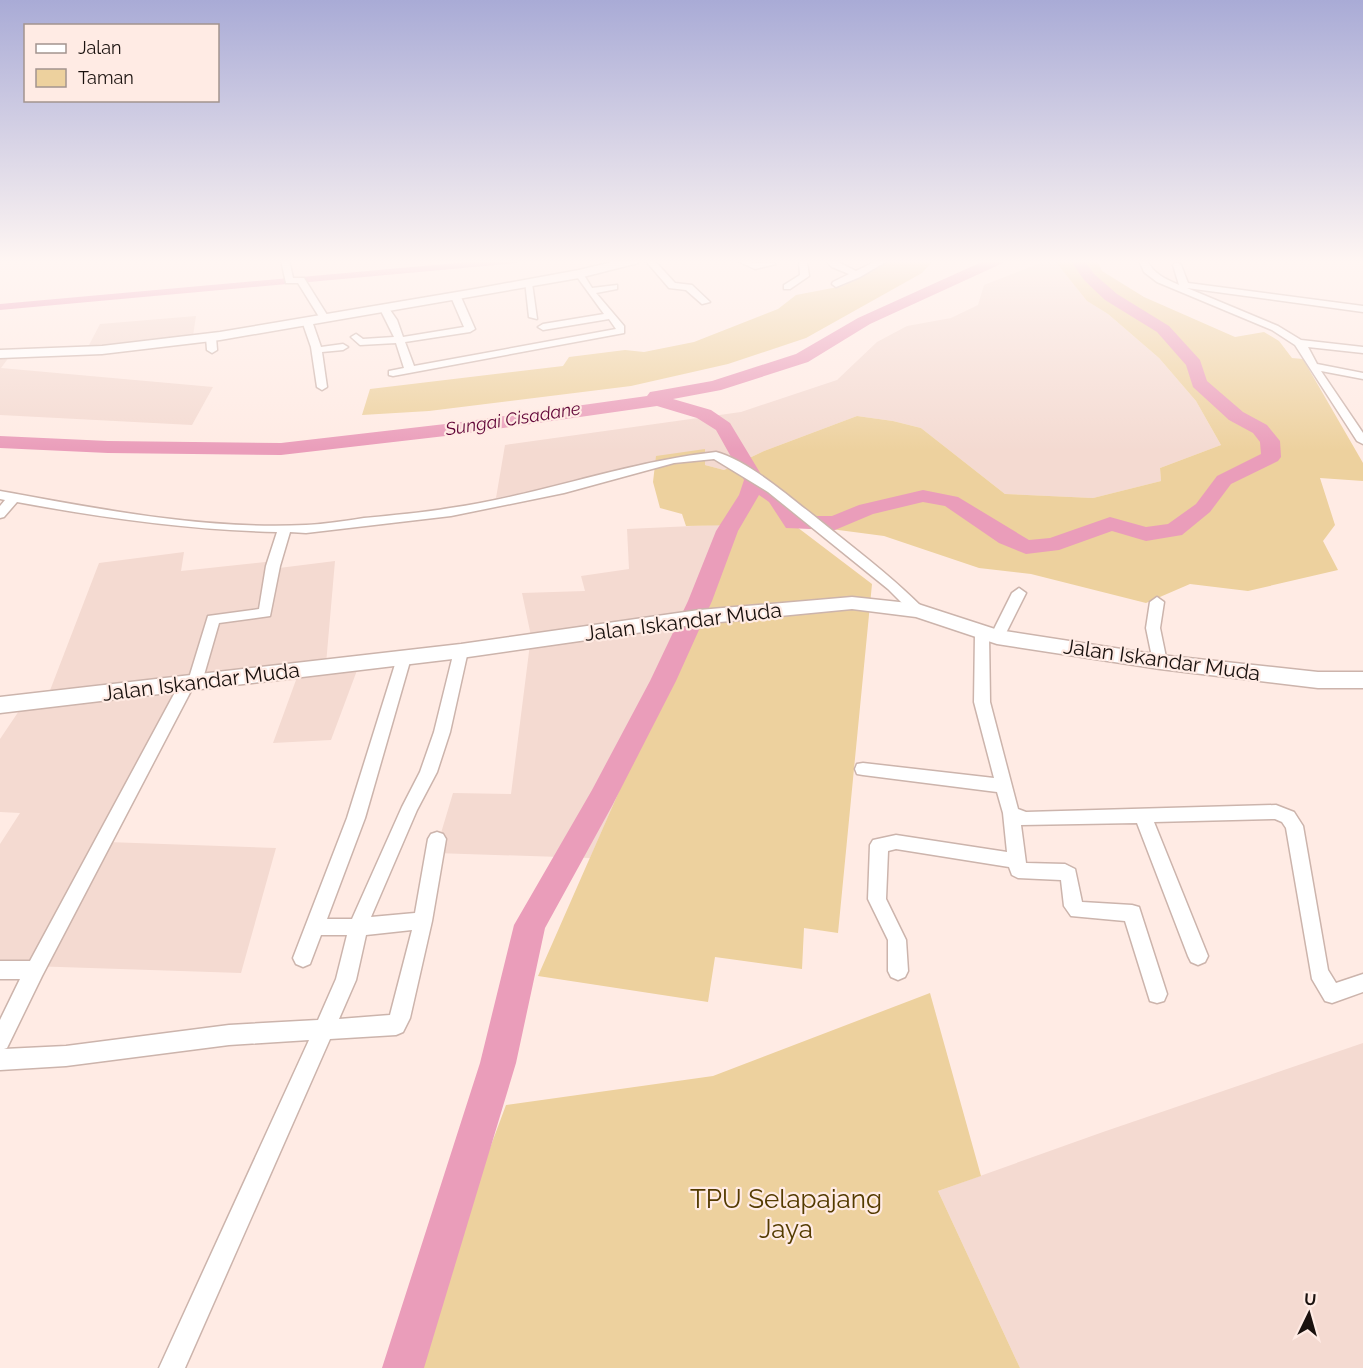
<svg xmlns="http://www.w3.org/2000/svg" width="1363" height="1368" font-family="Raleway,sans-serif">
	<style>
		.built { fill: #f4dad1 }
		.green { fill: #edd19e }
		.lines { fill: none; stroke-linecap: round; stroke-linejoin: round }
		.canal { fill: #ea9dba; fill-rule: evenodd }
		.river { fill: #ea9dba; fill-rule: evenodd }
		.street-casing { stroke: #ccb4ac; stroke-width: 3 }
		.secondary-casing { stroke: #ccb4ac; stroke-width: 3 }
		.street { fill: #fff; fill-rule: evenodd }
		.secondary { fill: #fff; fill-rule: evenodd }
		.labels { text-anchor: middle; stroke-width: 4.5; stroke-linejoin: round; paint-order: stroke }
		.far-water-label { font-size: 18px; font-style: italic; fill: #620638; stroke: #ffebe4 }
		.street-label { font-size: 21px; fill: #19110e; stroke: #ffebe4 }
		.near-park-label { font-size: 26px; fill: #543b00; stroke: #ffebe4 }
	</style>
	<rect width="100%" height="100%" fill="#ffebe4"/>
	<g class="built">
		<polygon points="1048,260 1054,260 1087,301 1108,314 1159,358 1196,401 1221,445 1160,468 1161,481 1093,498 1005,494 921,428 893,421 857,416 764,451 724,470 705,465 705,449 655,468 496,498 505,445 741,412 837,380 877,342 907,326 951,318 978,305 984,285"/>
		<polygon points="196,316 193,336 88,347 100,324"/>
		<polygon points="0,349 15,349 1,368 213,387 192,425 0,415"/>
		<polygon points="736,524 590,858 435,853 453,793 511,794 531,636 522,593 585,591 581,576 629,569 627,529"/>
		<polygon points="184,552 181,571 274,561 271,569 335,561 326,664 362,657 331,740 273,743 296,680 188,691 107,842 276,848 241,973 0,965 0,844 20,813 0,812 0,739 27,699 49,693 99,563"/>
		<polygon points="1363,1043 1363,1368 1020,1368 938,1191 1103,1132"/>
	</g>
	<g class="green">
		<polygon points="892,260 934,260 922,273 806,338 728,364 631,386 429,411 362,415 370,389 563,366 569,357 625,350 644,352 694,342 778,309 796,295 843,286"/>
		<polygon points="1054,260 1097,260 1102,271 1144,297 1235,337 1264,332 1279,341 1292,358 1303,359 1363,463 1363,481 1320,478 1335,525 1323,541 1338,570 1248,591 1190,584 1146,603 1031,574 979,568 884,536 793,524 872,584 838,933 804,928 802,969 715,957 708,1002 538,976 736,525 686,526 682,514 660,508 653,482 656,456 705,449 705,465 724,470 764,451 857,416 893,421 921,428 1005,494 1093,498 1161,481 1160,468 1221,445 1196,401 1159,358 1108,314 1087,301"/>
		<polygon points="930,993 981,1176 938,1191 1020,1368 408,1368 506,1105 713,1076"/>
	</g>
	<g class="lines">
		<polygon class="canal" points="489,260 521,260 517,263 0,310 0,304"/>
		<polygon class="river" points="986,260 1005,260 1003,263 870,324 808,362 721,390 673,399 711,410 730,423 762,476 783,494 800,516 832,516 859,505 923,490 958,497 1029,540 1050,538 1110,517 1146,527 1168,524 1196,504 1217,476 1261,454 1260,442 1253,433 1229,420 1193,387 1186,365 1157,332 1105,300 1084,280 1073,264 1074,260 1088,260 1087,264 1094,274 1117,294 1169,326 1200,360 1207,381 1243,412 1267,425 1280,441 1281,457 1278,461 1231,484 1210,512 1182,535 1146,541 1112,531 1059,550 1026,554 999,543 945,506 923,502 873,514 835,530 786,528 769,502 759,495 738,531 712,601 676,681 612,806 545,928 516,1063 424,1368 382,1368 480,1063 514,925 592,790 650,681 688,601 716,531 739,495 744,480 716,430 697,418 657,406 454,435 281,455 108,453 0,448 0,436 108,441 281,443 454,423 647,396 650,392 656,391 712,381 796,354 858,318"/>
		<defs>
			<g id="street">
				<polygon points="281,260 289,260 293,278 304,278 329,318 327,320 321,320 298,283 286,283"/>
				<polygon points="645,260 654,260 675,283 692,285 710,302 702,304 686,290 669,288"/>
				<path d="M735,260C743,260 748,262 756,263C764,264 769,260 776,264L755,269Z"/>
				<polygon points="801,260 807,262 809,276 790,289 784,289 784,285 800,275 799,262"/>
				<polygon points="825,260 834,260 856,271 878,260 889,260 860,277 836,287 832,284 833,282 849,274 832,267"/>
				<path d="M1139,260H1147C1153,274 1166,279 1179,285L1173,265L1177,262L1181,265L1188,283L1363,306V312L1187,288L1278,326L1301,340L1363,347V353L1308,347L1317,364L1363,373V379L1321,371L1363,433V444L1357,441L1295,345L1272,330L1157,282L1144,272Z"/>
				<polygon points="579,271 582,272 592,288 617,285 617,289 596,293 624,326 624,333 393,376 389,375 389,371 404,368 396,343 360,345 351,337 356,334 363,339 394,337 380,309 385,306 388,307 397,320 403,337 464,327 451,297 456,294 461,297 475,329 470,332 405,342 414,366 616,329 609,319 543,330 538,327 543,324 604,314 575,274"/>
				<polygon points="525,281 532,283 537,319 529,317"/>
				<polygon points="307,318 312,321 321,347 343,344 348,347 343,350 322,352 327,387 322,390 317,387 311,347 302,321"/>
				<polygon points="211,334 216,337 217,350 212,353 207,350 206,337"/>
				<path d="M716,452C747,460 787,495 813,515C850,545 889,574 923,608L925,611L923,614H913L888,589L768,492L714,459L674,463L564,493L451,516L306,533L290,532L280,566L270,616L219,623L202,682L200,686L193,687L42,976L7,1048L4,1049L66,1046L229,1025L318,1020L336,979L347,935H321L310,964L303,967L296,964L293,958L347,818L397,658L404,653L411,658L365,818L327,919H352L402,807L420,772L434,732L454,651L461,646L468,651L450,732L437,772L417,810L371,917L415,913L428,839L431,834L437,832L443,834L446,839L432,921L410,1018L403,1032L396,1035L330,1039L185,1368H159L309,1040L229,1045L66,1066L0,1070V1020L20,979H0V961H30L180,683L182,679L189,678L208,616L259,609L266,566L277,532C189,530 103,518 17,502L4,517L0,518V506L5,500L0,499V491C99,509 204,530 306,525C325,524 345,521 364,518C393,515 422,513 450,508C540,495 626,462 716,452ZM412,930L390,1015L339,1019L356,980L366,935Z"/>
				<polygon points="1019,588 1026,593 1004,637 997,642 992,641 990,637 1012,593"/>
				<polygon points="1157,597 1164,602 1160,628 1167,662 1160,667 1153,662 1146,628 1150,602"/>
				<polygon points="982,628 989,633 990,702 1018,809 1026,812 1276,805 1294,812 1303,826 1328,970 1336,983 1363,974 1363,992 1332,1003 1325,1001 1312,979 1286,828 1282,822 1275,819 1154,822 1208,956 1205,962 1198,965 1191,962 1188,956 1137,823 1021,825 1026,863 1065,864 1075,869 1082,902 1132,905 1139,907 1167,994 1164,1001 1157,1003 1150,1001 1125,921 1071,916 1064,906 1061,880 1018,878 1012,875 1009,867 896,849 888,851 886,899 906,940 908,971 905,977 898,980 891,977 888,971 888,940 868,899 870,845 873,840 896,835 1007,852 1003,813 997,792 863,775 857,774 855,769 857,764 863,763 994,778 974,702 975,633"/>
			</g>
			<g id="secondary">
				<polygon points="620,260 640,260 638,263 579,278 220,340 102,354 0,358 0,350 102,346 220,332 475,289 579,270"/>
				<polygon points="852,597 918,604 998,630 1160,655 1318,672 1363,672 1363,688 1318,688 1160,669 997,644 916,617 852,609 699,624 461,658 0,713 0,697 461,644 699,610"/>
			</g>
		</defs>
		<use href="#street" class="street-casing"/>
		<use href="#secondary" class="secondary-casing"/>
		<use href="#street" class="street"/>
		<use href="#secondary" class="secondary"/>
	</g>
	<linearGradient id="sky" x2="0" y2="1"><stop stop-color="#a9abd6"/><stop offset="0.58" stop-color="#fff6f3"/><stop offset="1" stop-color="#fff6f3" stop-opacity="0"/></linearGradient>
	<rect width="1363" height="451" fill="url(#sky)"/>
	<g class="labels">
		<g class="far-water-label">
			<text transform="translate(513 419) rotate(-9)" y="6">Sungai Cisadane</text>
		</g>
		<g class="street-label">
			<text transform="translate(683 622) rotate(-7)" y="7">Jalan Iskandar Muda</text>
			<text transform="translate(1162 660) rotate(8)" y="7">Jalan Iskandar Muda</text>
			<text transform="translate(201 682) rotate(-7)" y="7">Jalan Iskandar Muda</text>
		</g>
		<g class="near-park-label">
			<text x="786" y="1208">TPU Selapajang<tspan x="786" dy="30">Jaya</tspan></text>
		</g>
	</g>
	<rect x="24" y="24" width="195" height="78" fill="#ffebe4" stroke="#a3948e" stroke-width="1.5"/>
	<rect x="36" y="44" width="30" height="9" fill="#ffffff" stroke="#a3948e" stroke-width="1.5"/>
	<text x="78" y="54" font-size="18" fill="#19110e">Jalan</text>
	<rect x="36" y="69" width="30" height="18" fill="#edd19e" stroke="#a3948e" stroke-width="1.5"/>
	<text x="78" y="84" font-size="18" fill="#19110e">Taman</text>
	<g transform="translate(1309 1314) rotate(5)" stroke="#ffebe4" stroke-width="4.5" paint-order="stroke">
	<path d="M0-4.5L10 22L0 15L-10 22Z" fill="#19110e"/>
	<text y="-9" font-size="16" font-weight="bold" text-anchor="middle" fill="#19110e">U</text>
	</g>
</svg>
